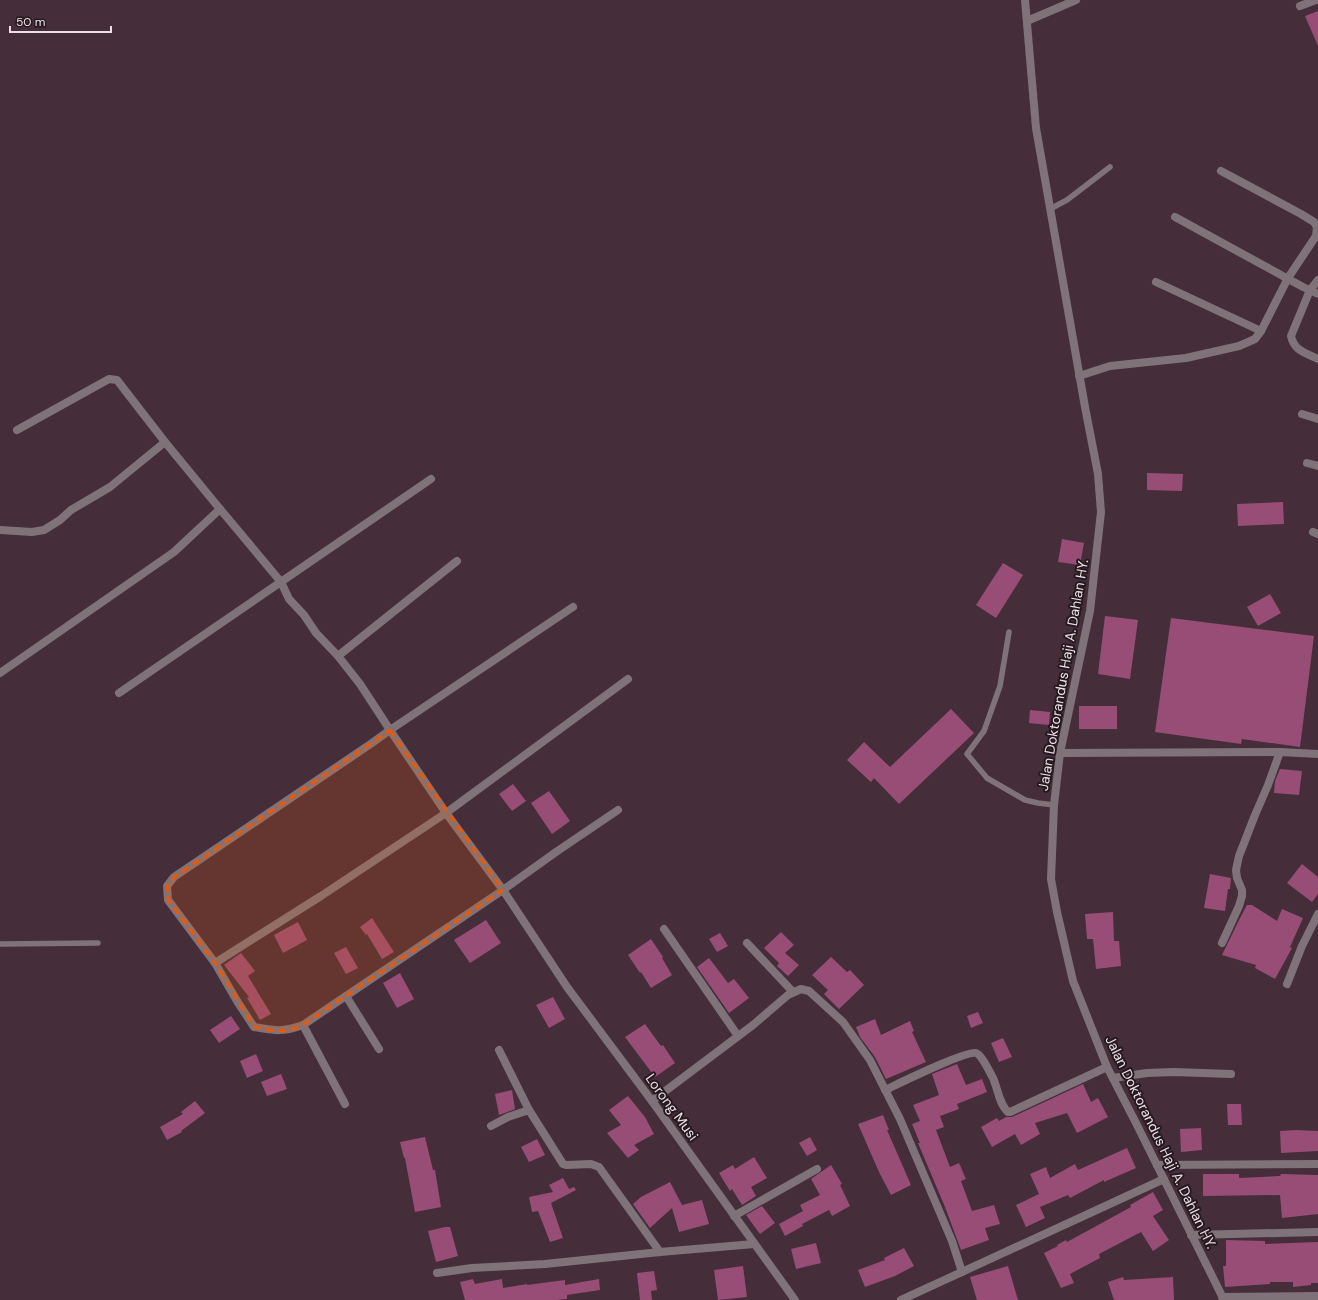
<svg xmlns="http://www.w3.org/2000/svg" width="1318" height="1300" font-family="'DM Sans',sans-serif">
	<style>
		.building { fill: #974d75 }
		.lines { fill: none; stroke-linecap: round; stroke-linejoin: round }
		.service { stroke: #7f7379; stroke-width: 5.5 }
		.minor { stroke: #7f7379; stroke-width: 8 }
		.marked { fill: #e8590c; fill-opacity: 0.2; stroke: #e8590c; stroke-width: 3; stroke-dasharray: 8 5; stroke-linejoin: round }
		.labels { text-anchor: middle; stroke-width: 4; stroke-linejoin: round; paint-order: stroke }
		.street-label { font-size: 14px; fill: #eedee5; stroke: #251a1f }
	</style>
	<rect width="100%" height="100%" fill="#452e3a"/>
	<g class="building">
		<polygon points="1318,11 1318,46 1305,16"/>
		<polygon points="1147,473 1183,474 1182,491 1147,490"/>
		<polygon points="1283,502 1284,524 1238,526 1237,504"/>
		<polygon points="1062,539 1084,543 1080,565 1058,562"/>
		<polygon points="1003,563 1023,575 996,618 976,605"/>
		<polygon points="1270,594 1281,613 1258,626 1247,607"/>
		<polygon points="1105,616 1138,620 1130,679 1098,674"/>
		<polygon points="1171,618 1314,636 1300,747 1242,739 1241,744 1155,732"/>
		<rect x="1079" y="706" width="38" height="23"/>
		<polygon points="951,709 974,733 899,804 874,778 871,782 847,760 864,742 890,767"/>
		<polygon points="1030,710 1050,712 1049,725 1029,723"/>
		<polygon points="1280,769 1302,771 1299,795 1274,793 1275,781"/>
		<polygon points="513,784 526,801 512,811 499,794"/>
		<polygon points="549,791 570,821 552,834 531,803"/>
		<polygon points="1302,864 1318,877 1318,894 1312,902 1287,883"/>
		<polygon points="1210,874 1231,878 1230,889 1228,889 1225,911 1204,908"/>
		<polygon points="1247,905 1252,905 1277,921 1282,909 1303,918 1290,947 1292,948 1275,979 1255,968 1256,965 1222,955 1240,918"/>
		<polygon points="1113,912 1114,941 1119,941 1121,966 1096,969 1093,939 1087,939 1085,914"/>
		<polygon points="372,918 394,952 382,959 367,934 366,935 360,927"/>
		<polygon points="486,920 501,943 470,963 454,940"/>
		<polygon points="298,922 307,940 283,953 274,935"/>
		<polygon points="781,932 794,945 785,953 799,965 788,976 777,966 779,963 764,948"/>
		<polygon points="720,933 728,946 717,952 709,939"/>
		<polygon points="651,939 663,957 662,958 672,975 651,988 641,972 640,973 628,955"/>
		<polygon points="346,947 358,968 346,974 334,953"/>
		<polygon points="241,953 255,971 248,976 271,1014 260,1020 247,998 249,997 224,965"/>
		<polygon points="831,957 847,972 850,970 864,985 839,1009 824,994 828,990 812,975"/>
		<polygon points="709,958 728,983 734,979 749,998 729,1013 697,967"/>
		<polygon points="400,973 414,999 397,1008 383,983"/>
		<polygon points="553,997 565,1019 549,1028 536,1005"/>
		<polygon points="978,1012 983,1023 971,1028 967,1016"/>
		<polygon points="231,1016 240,1029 219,1043 210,1030"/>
		<polygon points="875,1019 881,1035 910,1021 914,1031 912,1032 926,1062 886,1079 875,1057 860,1037 856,1027"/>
		<polygon points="645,1024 661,1046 663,1045 675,1063 655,1077 625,1037"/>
		<polygon points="1003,1038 1012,1057 999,1062 991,1043"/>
		<polygon points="256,1054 263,1071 247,1078 240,1061"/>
		<polygon points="957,1064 966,1085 982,1079 987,1092 957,1104 959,1109 940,1116 944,1127 936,1130 950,1167 959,1163 966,1179 961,1181 972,1211 994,1205 1000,1224 985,1228 989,1240 961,1250 945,1207 918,1143 920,1143 912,1124 920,1121 913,1105 939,1095 932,1074"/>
		<polygon points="281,1074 287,1089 267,1096 261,1082"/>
		<polygon points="1083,1084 1091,1102 1098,1098 1108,1117 1077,1133 1067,1113 1035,1123 1040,1134 1021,1145 1015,1134 992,1147 981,1127 997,1118 999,1121 1006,1117 1012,1117"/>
		<polygon points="512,1090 515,1109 499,1115 495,1094"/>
		<polygon points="628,1096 645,1117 654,1134 634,1145 639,1150 628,1158 607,1133 621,1125 609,1110"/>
		<polygon points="195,1101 205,1113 181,1131 182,1132 167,1140 160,1127 183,1114 181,1112"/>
		<polygon points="1227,1104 1241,1104 1242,1125 1228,1125"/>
		<polygon points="883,1115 889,1130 887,1130 911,1185 891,1195 879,1172 858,1124"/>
		<polygon points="1201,1128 1202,1150 1181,1152 1180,1129"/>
		<polygon points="1296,1130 1318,1131 1318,1151 1281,1153 1280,1131"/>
		<polygon points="425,1137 433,1170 435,1170 441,1207 415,1212 405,1158 404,1158 400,1142"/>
		<polygon points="810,1137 817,1150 807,1156 799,1143"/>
		<polygon points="537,1139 545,1155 529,1162 521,1147"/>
		<polygon points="1127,1148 1136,1168 1104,1182 1104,1180 1070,1198 1068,1195 1040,1207 1045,1218 1026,1227 1016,1205 1039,1194 1030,1174 1046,1167 1050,1178 1075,1164 1078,1170"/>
		<polygon points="754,1157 767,1178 751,1187 756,1196 742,1205 732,1189 730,1191 719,1173 733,1165 735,1169"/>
		<polygon points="831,1165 842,1184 840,1185 850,1206 832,1216 829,1210 802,1224 803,1226 785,1236 779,1224 803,1211 800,1205 820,1195 811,1179"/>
		<polygon points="1203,1174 1239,1174 1239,1178 1280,1176 1281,1174 1318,1175 1318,1214 1282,1218 1280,1195 1203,1196"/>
		<polygon points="563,1178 569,1189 574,1187 576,1190 551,1203 563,1238 550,1242 538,1211 532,1212 529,1197 553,1192 549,1185"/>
		<polygon points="670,1182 682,1205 702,1200 709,1224 679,1232 672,1208 650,1228 633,1204 641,1197"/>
		<polygon points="1153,1192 1163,1210 1153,1216 1169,1240 1153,1251 1141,1232 1099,1254 1100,1258 1070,1274 1074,1283 1061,1288 1044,1253 1058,1246 1057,1245 1066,1240 1067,1242 1089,1230 1131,1207 1130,1205"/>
		<polygon points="762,1206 775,1223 760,1234 746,1215"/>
		<polygon points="445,1227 450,1227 458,1256 436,1262 428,1231"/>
		<polygon points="1226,1240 1265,1241 1265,1244 1318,1242 1318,1283 1311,1283 1311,1285 1293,1287 1293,1282 1270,1282 1270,1284 1225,1287 1223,1266 1226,1266"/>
		<polygon points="816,1243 821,1263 796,1269 791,1249"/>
		<polygon points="904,1248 914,1266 895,1276 865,1287 858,1270 885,1260 884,1258"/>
		<polygon points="743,1266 747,1297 718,1300 714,1270"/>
		<polygon points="1008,1266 1018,1300 977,1300 970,1277"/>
		<polygon points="654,1271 657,1290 651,1291 652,1300 640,1300 637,1273"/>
		<polygon points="1123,1277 1124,1280 1173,1277 1174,1300 1114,1300 1108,1282"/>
		<polygon points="473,1279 475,1284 502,1279 503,1288 527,1284 527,1285 565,1280 565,1285 599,1279 600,1290 567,1295 567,1299 557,1300 465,1300 460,1282"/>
	</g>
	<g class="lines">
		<g class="service">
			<polyline points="1050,209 1067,200 1110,167"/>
			<polyline points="1009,632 1000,686 984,731 967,754 987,778 1025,800 1038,803 1054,805"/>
			<polyline points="0,944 98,943"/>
		</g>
		<g class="minor">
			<polyline points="1025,0 1036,128 1085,407 1098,474 1101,512 1090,611 1060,753 1054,805 1051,879 1057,912 1073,981 1107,1067 1136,1123 1224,1300"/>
			<polyline points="1300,6 1316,0"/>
			<polyline points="1027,21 1076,0"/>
			<polyline points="1175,217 1303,287 1318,294"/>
			<path d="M1318,280L1310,290L1291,336C1294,351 1306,353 1318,359"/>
			<polyline points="1156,282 1261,331"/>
			<polyline points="1079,376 1110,366 1186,358 1239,346 1255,339 1261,331 1288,278 1316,236 1317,227 1314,222 1301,214 1221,171"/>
			<polyline points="1302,414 1318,419"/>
			<polyline points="17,430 109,379 117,380 165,442 220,509"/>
			<polyline points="1307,463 1318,466"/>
			<polyline points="0,530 32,532 44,530 60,520 71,510 110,487 165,442"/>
			<polyline points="1313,532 1318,534"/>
			<polyline points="338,656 457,561"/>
			<polyline points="0,673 174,552 220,509 281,582 289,599 304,615 316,633 338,656 360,684 390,730 573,607"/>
			<path d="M628,679L446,813L390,730L372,743L174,877L167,886L168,900L215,963L237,1001L254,1027C274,1031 284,1032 303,1025L503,890L567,987L652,1101L795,1300"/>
			<polyline points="119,693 431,479"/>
			<polyline points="1060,753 1280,752 1318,754"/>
			<polyline points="664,929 738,1036"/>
			<polyline points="747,943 793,992"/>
			<polyline points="1222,943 1239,906 1242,896 1242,890 1237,878 1236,870 1239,856 1255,815 1268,785 1280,752"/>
			<polyline points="215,963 321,896 446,813 503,890 556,852 618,810"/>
			<polyline points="1287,984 1302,946 1318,914"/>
			<polyline points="346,996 379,1049"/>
			<polyline points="303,1025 345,1104"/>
			<polyline points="499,1050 529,1110 563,1164 566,1165 591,1164 599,1167 660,1252"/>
			<polyline points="1113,1078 1147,1073 1174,1072 1231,1074"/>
			<path d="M885,1090C898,1084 967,1050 976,1053C982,1055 990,1073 993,1078C998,1089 999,1104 1008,1112H1010L1107,1067"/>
			<polyline points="652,1101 753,1025 788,995 801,989 809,991 843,1022 870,1060 900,1119 952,1241 962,1272"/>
			<polyline points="491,1126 508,1117 529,1110"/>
			<polyline points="1157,1165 1318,1164"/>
			<polyline points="734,1216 817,1169"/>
			<polyline points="1191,1235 1318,1232"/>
			<polyline points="437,1273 472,1268 545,1264 660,1252 754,1244"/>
			<polyline points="1222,1297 1318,1296"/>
			<polyline points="901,1300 1164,1179"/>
		</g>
	</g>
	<path class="marked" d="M390,730L503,890L303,1025L288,1031L267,1030L254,1027L215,963L168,900L167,886L174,877Z"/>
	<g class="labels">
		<g class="street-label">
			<text transform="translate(1063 675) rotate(-80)" y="5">Jalan Doktorandus Haji A. Dahlan HY.</text>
			<text transform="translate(672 1107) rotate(54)" y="5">Lorong Musi</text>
			<text transform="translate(1161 1142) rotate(64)" y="5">Jalan Doktorandus Haji A. Dahlan HY.</text>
		</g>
	</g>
	<path d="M10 26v6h101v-6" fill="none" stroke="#eedee5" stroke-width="2"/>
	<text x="16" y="26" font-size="12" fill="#eedee5" stroke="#251a1f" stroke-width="3" paint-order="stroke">50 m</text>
</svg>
